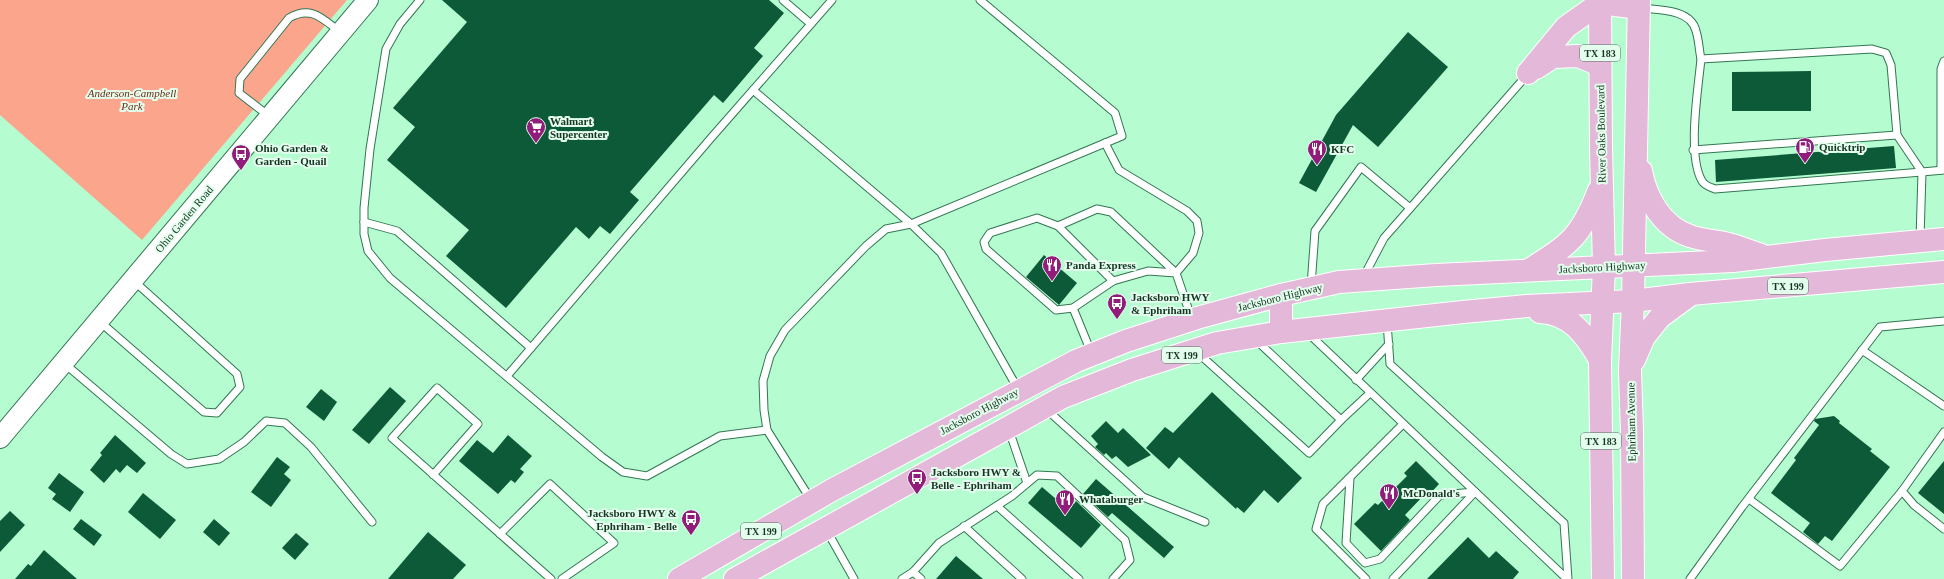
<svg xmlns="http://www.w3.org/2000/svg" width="1944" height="579" font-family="'Times New Roman',serif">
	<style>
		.green { fill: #fba58c }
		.building { fill: #0c5a37 }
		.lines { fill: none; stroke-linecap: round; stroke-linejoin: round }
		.lane-casing { stroke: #327752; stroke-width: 9 }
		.secondary-casing { stroke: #327752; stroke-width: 22 }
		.primary-casing { stroke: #fff; stroke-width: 24 }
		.lane { stroke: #fff; stroke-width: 7 }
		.secondary { stroke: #fff; stroke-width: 20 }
		.primary { stroke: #e4b8d8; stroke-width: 22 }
		.labels { text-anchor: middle; stroke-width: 4; stroke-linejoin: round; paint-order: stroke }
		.shield { fill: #e3feed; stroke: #547060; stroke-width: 1 }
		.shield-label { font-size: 10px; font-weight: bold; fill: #163323 }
		.park-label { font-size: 11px; font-style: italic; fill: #6e2b16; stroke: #e3feed }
		.poi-label { font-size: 11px; font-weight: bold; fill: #163323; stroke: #e3feed; text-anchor: start }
		.street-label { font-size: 11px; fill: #163323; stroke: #e3feed }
	</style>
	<rect width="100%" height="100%" fill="#b5fcd1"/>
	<polygon class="green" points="0,0 347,0 142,240 0,115"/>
	<g class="building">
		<polygon points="442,0 769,0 784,13 754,48 763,56 723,103 714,95 630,192 639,200 610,234 600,226 589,239 576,227 506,308 446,256 469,230 387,160 415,127 393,108 467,22"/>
		<polygon points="1408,32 1448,67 1378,147 1353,125 1316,192 1299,183 1336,115"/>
		<polygon points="1811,71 1811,111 1732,111 1732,72"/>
		<polygon points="1894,146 1896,168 1716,182 1715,160"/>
		<polygon points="1044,255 1077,283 1059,305 1026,277"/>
		<polygon points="390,387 406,401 369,444 352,430"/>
		<polygon points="321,389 337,402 324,421 306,407"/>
		<polygon points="1212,392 1302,478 1278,503 1264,490 1244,513 1237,507 1236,509 1179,457 1169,469 1146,448 1165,427 1173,433"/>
		<polygon points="1834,416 1840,421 1839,423 1872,449 1870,451 1890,467 1832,541 1825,536 1818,544 1803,532 1810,523 1771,493 1796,460 1794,458 1819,425 1814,421 1815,419"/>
		<polygon points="1106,421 1118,433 1123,428 1151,455 1128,467 1116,456 1112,459 1106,453 1104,455 1095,447 1098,444 1091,436"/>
		<polygon points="115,435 146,463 137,473 127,465 120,473 116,469 104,483 90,470 102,455 100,453"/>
		<polygon points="508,435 532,456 520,469 524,472 515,483 511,480 498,494 459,461 477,440 493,453"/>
		<polygon points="277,457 290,467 284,474 291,480 271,507 251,492"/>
		<polygon points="1416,461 1439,484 1428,496 1425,494 1405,515 1410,520 1381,551 1354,524 1375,503 1378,505 1407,476 1404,473"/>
		<polygon points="1944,461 1944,514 1918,493"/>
		<polygon points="59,473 84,492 70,512 52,499 56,494 48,488"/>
		<polygon points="1096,479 1174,547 1164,558 1112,513 1108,517 1083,494"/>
		<polygon points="1042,487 1063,505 1068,499 1074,504 1076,501 1101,525 1081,548 1028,503"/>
		<polygon points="143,493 176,520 160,539 128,512"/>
		<polygon points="10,511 25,525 0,552 0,521"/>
		<polygon points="81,519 102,535 94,546 73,529"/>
		<polygon points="214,519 230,533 219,546 203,532"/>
		<polygon points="428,532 466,565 453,579 388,579"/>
		<polygon points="296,533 309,544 295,560 282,548"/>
		<polygon points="1468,537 1489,558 1496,551 1519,572 1513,579 1427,579"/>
		<polygon points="44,550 77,579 15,579 28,564 31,566"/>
		<polygon points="956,556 983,579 936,579"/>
	</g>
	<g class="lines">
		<defs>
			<g id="lane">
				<polyline points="420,0 400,24 386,49 370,149 364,208 364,234 368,251 390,278 602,457 623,472 647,476 720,436 767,430"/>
				<polyline points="783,0 811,24"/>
				<path d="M1641,8C1659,10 1691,9 1696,31C1699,40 1699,50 1701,59"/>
				<path d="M1872,49L1886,53L1891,65L1897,135L1922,172L1715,189C1710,187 1705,186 1702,181C1687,155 1698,90 1701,59Z"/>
				<polyline points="753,90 911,224 941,253 1018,389"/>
				<path d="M269,116L239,93L240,79L289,18C311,5 323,19 340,32"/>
				<polyline points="1105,143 1119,170 1187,211 1197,221 1199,233 1193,253 1176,273"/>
				<polyline points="1693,150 1897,135"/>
				<polyline points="1941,170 1941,69 1944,61"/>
				<polyline points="364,222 397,231 531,348"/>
				<polyline points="1058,226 1113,281"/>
				<polyline points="1920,239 1922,172 1944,170"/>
				<polyline points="1176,273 1148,271 1113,281 1073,308 1056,310 986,249 984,242 990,233 1037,218 1058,226 1097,209 1111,212 1176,273 1191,317"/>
				<polyline points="1364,276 1384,238 1527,75"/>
				<polyline points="1311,286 1315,231 1361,167 1410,208"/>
				<polyline points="1073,308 1091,352"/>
				<polyline points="99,321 204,412 217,413 240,387 237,374 134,281"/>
				<polyline points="1387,322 1390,364 1564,523 1568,579"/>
				<polyline points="1309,334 1567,579"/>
				<polyline points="1862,350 1944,406"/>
				<polyline points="1198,353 1309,453 1341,420 1256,340"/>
				<polyline points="65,364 171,454 187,464 219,459 244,442 266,421 285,423 311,447 372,522"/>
				<polyline points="507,376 711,138 832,0"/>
				<polyline points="1356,380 1389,344"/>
				<polyline points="1046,409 1143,497 1205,522"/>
				<polyline points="1341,420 1370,393"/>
				<polyline points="1009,430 1027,483"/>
				<polyline points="1944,432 1902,491 1914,505 1944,529"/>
				<polyline points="433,475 478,424 437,388 392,438 551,579"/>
				<polyline points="1350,478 1346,543 1365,563 1380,559 1440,495 1475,492"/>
				<polyline points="1749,499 1840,566 1902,491"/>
				<polyline points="811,500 767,430 764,410 763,381 770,356 785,330 866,246 886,229 911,224 1122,136 1115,113 980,0"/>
				<polyline points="997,506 1079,579"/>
				<polyline points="964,526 1022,579"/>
				<polyline points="827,531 854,579"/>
				<polyline points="500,534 550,484 614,543 562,579"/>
				<polyline points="913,572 921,579"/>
				<polyline points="902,579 913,572 939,543 1012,496 1037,475 1057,476 1125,540 1130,560 1113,579"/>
				<polyline points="1366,579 1316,529 1323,504 1403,424"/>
				<polyline points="1393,579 1475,492"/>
				<polyline points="1690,579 1742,507 1880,327 1944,321"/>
			</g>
			<polyline id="secondary" points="0,438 368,0"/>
			<g id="primary">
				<polyline points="1600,0 1601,148 1604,267 1600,360 1603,579"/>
				<polyline points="1536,68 1553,57 1578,56 1600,65"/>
				<polyline points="1528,73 1566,27 1600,3 1639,8"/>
				<path d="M1641,171C1646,198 1662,227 1690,236C1704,241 1719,241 1732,245C1742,248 1752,252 1761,255"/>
				<path d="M1529,270C1570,244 1581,237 1599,190"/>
				<polyline points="1281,295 1281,332"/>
				<path d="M1540,312C1570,313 1586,335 1600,360"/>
				<polyline points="1634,360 1644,337 1660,317 1690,295"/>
				<polyline points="679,579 832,490 1076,361 1126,341 1197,318 1281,295 1339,282 1436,275 1733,261 1825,250 1944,239"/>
				<polyline points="735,579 1063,397 1132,370 1217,343 1281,332 1463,312 1527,306 1633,301 1690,294 1944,272"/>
				<polyline points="1633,579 1632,432 1630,370 1633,301 1639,0"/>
			</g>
		</defs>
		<use href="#lane" class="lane-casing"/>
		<use href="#secondary" class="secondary-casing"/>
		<use href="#primary" class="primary-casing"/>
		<use href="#lane" class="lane"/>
		<use href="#secondary" class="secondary"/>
		<use href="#primary" class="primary"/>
	</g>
	<defs>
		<symbol id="supermarket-pin" viewBox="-11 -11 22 30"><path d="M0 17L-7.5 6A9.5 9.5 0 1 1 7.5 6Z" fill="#911c7b" stroke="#e3feed"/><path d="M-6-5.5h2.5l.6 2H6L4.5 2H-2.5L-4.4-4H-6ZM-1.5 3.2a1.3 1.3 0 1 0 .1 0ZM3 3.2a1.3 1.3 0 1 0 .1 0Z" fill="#fff"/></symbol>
		<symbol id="fuel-pin" viewBox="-11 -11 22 30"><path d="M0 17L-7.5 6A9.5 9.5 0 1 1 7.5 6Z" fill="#911c7b" stroke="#e3feed"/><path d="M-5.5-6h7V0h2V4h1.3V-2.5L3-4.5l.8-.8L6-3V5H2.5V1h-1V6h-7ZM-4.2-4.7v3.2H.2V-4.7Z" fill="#fff"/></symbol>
		<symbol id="restaurant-pin" viewBox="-11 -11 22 30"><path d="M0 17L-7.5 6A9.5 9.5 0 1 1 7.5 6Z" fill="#911c7b" stroke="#e3feed"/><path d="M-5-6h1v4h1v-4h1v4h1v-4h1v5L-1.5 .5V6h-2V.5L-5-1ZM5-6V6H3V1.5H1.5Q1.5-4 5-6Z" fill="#fff"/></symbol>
		<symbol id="bus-pin" viewBox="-11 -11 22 30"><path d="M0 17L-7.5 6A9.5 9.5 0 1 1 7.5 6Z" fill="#911c7b" stroke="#e3feed"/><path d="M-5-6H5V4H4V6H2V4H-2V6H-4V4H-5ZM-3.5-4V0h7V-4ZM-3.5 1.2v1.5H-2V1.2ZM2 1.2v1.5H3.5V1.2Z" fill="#fff"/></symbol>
	</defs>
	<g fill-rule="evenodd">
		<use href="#supermarket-pin" x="525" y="116" width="22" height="30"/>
		<use href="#fuel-pin" x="1794" y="136" width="22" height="30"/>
		<use href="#restaurant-pin" x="1306" y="138" width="22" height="30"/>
		<use href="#bus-pin" x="230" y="143" width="22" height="30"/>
		<use href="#restaurant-pin" x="1041" y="254" width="22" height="30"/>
		<use href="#bus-pin" x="1106" y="292" width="22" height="30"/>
		<use href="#bus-pin" x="906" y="467" width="22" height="30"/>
		<use href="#restaurant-pin" x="1378" y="482" width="22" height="30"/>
		<use href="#restaurant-pin" x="1054" y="488" width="22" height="30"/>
		<use href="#bus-pin" x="680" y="508" width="22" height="30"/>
	</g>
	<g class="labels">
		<g class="shield">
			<rect x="1580" y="45" width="40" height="16" rx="3"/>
			<rect x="1768" y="278" width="40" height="16" rx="3"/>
			<rect x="1162" y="347" width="40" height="16" rx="3"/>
			<rect x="1581" y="433" width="40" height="16" rx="3"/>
			<rect x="741" y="523" width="40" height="16" rx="3"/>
		</g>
		<g class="shield-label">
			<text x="1600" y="57">TX 183</text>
			<text x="1788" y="290">TX 199</text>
			<text x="1182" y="359">TX 199</text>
			<text x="1601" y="445">TX 183</text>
			<text x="761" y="535">TX 199</text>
		</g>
		<g class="park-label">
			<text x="132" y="97">Anderson-Campbell<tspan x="132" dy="13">Park</tspan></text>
		</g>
		<g class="poi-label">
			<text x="550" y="125">Walmart<tspan x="550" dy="13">Supercenter</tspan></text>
			<text x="1819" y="151">Quicktrip</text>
			<text x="255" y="152">Ohio Garden &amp;<tspan x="255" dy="13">Garden - Quail</tspan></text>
			<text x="1331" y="153">KFC</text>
			<text x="1066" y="269">Panda Express</text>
			<text x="1131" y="301">Jacksboro HWY<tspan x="1131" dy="13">&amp; Ephriham</tspan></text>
			<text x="931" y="476">Jacksboro HWY &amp;<tspan x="931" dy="13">Belle - Ephriham</tspan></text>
			<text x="1403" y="497">McDonald's</text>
			<text x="1079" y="503">Whataburger</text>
			<text x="677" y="517" text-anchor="end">Jacksboro HWY &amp;<tspan x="677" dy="13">Ephriham - Belle</tspan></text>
		</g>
		<g class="street-label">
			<text transform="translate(1601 134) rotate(-91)" y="4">River Oaks Boulevard</text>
			<text transform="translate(184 219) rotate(-50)" y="4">Ohio Garden Road</text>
			<text transform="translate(1602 267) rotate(-3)" y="4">Jacksboro Highway</text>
			<text transform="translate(1280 297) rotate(-14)" y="4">Jacksboro Highway</text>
			<text transform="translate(979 411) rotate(-28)" y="4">Jacksboro Highway</text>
			<text transform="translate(1631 422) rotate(-91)" y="4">Ephriham Avenue</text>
		</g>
	</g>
</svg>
